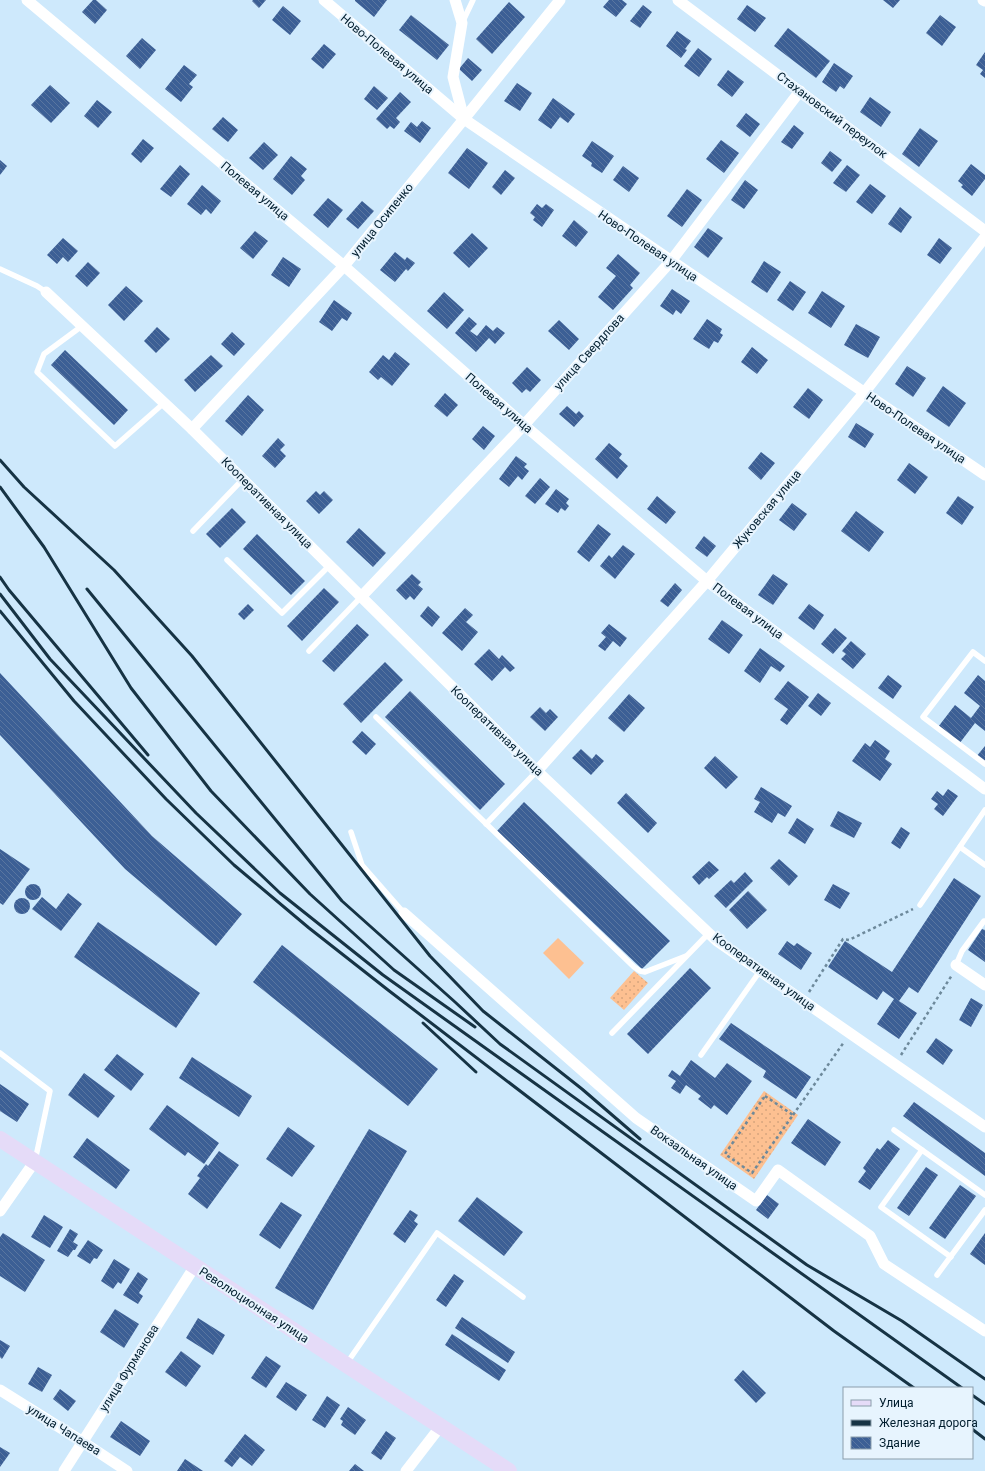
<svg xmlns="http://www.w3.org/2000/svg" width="985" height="1471" font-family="Roboto,sans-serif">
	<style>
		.grass { fill: url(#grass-dots) }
		.garden { fill: #fdc091 }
		.building { fill: url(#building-back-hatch) }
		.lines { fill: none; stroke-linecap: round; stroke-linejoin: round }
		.path { stroke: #6d899b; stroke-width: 2.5; stroke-dasharray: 3 3; stroke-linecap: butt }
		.service { stroke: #fff; stroke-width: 5.5 }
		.minor { stroke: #fff; stroke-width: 11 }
		.secondary { stroke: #e5dbf8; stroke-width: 16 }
		.rail { stroke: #163344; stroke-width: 3 }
		.labels { text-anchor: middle; stroke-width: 4; stroke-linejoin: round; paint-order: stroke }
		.street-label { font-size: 12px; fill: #001d2e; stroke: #e7f4fe }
	</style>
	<defs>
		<pattern id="grass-dots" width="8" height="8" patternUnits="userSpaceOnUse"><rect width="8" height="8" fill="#fdc091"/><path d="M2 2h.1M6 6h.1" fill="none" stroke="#d7a57d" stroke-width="1.8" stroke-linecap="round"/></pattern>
		<pattern id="building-back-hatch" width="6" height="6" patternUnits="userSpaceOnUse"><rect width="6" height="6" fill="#3c5f95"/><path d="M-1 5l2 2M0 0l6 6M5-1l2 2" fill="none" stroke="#5a76a0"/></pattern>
	</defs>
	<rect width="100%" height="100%" fill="#cee9fc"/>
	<g class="grass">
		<polygon points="634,971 648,983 624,1010 610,998"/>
		<polygon points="764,1091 798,1115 754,1179 720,1155"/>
	</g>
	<polygon class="garden" points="558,938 584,963 569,979 543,953"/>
	<g class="building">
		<polygon points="93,0 96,0 107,10 95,24 82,12"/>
		<polygon points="253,0 266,0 259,8 252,1"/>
		<polygon points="355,0 387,0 374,17 355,1"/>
		<polygon points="609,0 622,0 627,4 616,17 603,7"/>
		<polygon points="883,0 900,0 893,8"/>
		<polygon points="509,2 525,17 492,54 476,39"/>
		<polygon points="643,5 652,12 640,28 630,21"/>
		<polygon points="747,5 766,18 755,32 737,19"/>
		<polygon points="283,6 301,21 290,35 272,20"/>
		<polygon points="411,15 449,45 437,60 399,30"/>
		<polygon points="940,15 956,27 942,46 926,33"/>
		<polygon points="788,28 830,61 816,78 774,46"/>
		<polygon points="677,31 691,41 685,49 687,50 681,58 666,46"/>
		<polygon points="142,38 156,50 140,69 126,56"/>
		<polygon points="324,44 336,54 323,69 311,59"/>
		<polygon points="698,48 712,59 699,77 684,66"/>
		<polygon points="985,52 985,78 980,74 983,70 976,65"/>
		<polygon points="468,58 482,70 472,81 459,69"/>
		<polygon points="834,63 853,76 844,89 840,86 836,92 822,82"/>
		<polygon points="184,65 197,75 189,84 193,87 181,102 165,89"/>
		<polygon points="728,70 744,82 732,97 717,85"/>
		<polygon points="517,83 532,93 520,111 504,101"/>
		<polygon points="50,85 70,103 51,123 31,105"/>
		<polygon points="374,86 388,98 377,110 364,99"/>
		<polygon points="400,92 411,102 396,118 400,122 394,129 390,126 387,129 376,119"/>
		<polygon points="870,97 891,112 881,127 860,112"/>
		<polygon points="553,98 575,114 568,123 560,117 551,129 538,120"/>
		<polygon points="97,100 112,112 98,128 84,116"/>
		<polygon points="746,113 760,124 750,137 736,126"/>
		<polygon points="223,117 238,130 228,142 212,129"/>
		<polygon points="422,121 431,128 420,143 404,131 411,122 417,127"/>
		<polygon points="794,125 804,133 792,149 781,142"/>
		<polygon points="920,128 938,141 919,167 902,154"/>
		<polygon points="143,139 154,148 141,163 131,154"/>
		<polygon points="721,140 739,153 724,173 706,159"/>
		<polygon points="592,141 614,156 602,173 591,166 592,163 582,156"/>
		<polygon points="264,142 278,155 263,170 249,158"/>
		<polygon points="467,148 488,163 469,189 448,173"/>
		<polygon points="830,151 842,160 832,172 821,163"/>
		<polygon points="291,156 307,169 301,176 305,180 292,195 273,179"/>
		<polygon points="0,160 7,166 0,175"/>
		<polygon points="971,164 985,175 985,179 972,196 961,187 963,185 958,181"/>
		<polygon points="180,165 190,174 171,197 160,189"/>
		<polygon points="847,165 860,175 846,192 833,183"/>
		<polygon points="623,166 639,178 629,192 613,180"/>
		<polygon points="505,170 515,178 501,195 492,187"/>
		<polygon points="745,180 758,190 744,209 731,200"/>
		<polygon points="870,184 886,196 872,214 856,202"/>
		<polygon points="202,185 221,201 211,214 206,209 201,215 187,204"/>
		<polygon points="687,189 702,200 682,227 667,216"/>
		<polygon points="328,198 343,210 328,228 313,215"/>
		<polygon points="362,201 374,211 358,229 346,219"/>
		<polygon points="537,204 542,208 546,204 554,210 542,227 533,220 535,217 530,213"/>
		<polygon points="900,207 912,217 901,233 888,224"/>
		<polygon points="574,220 588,232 576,247 562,236"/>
		<polygon points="708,228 723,238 708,258 694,247"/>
		<polygon points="255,231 268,241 253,259 240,248"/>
		<polygon points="472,233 488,248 469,268 453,253"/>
		<polygon points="63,238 78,251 68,262 63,257 57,264 47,255"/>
		<polygon points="939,238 952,248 940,264 927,255"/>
		<polygon points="395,252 405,260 407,257 415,263 408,271 406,269 395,282 380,270"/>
		<polygon points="618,254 640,273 630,285 633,288 613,310 598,297 616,276 606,268"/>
		<polygon points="283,257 301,269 289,287 271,275"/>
		<polygon points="764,261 781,272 767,293 751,282"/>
		<polygon points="88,262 100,273 87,287 75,276"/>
		<polygon points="790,281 806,292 793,311 777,300"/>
		<polygon points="126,286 143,301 124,321 108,305"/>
		<polygon points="672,289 690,301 681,314 676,310 673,315 660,306"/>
		<polygon points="822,291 845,306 831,328 808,313"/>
		<polygon points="444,292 464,310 447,329 427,311"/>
		<polygon points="334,300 352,313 347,321 342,318 332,331 319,322"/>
		<polygon points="469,317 477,324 470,331 477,336 486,325 493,331 497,327 505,333 495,344 489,338 476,352 455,333"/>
		<polygon points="707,319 722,329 720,333 723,335 718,343 714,341 709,349 693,339"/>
		<polygon points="559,320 579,339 569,350 548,331"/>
		<polygon points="856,324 880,337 868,358 844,345"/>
		<polygon points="157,327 170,339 156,353 144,341"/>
		<polygon points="232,332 245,344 234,356 221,344"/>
		<polygon points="752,347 768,360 757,374 741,362"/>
		<polygon points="65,350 128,410 114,425 51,365"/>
		<polygon points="395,352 410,364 392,386 381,377 378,380 369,372 383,355 389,360"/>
		<polygon points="211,355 223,366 195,392 184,380"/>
		<polygon points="907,366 926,378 913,397 895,384"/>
		<polygon points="527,367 541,380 530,392 526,389 522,393 512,383"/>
		<polygon points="943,386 966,403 949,427 926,411"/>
		<polygon points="808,388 823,400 809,419 793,407"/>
		<polygon points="445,393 458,405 447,417 434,406"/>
		<polygon points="248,395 264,410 242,436 225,421"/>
		<polygon points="567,406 576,414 579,411 584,416 574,427 559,414"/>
		<polygon points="856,423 874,434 865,448 848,437"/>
		<polygon points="483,426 495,436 484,450 472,439"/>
		<polygon points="278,438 285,445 280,450 286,456 275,468 262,456"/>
		<polygon points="609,443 622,454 619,458 628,466 617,479 595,459"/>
		<polygon points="761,452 775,463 761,480 748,468"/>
		<polygon points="516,456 527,464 524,467 529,471 522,480 518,476 509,487 499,479"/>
		<polygon points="909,463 928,477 915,494 897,480"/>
		<polygon points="540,478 550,487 535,504 525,496"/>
		<polygon points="556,489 569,499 566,503 569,506 565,511 561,508 558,513 545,504"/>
		<polygon points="316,491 320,495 324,491 333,500 319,514 306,501"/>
		<polygon points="657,496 676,512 666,524 647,509"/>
		<polygon points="958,496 974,507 962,525 946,513"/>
		<polygon points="792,503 807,514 794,531 779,520"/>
		<polygon points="232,508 246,522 220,548 206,534"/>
		<polygon points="856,511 884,532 869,552 841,531"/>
		<polygon points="598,524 611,534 589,562 577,552"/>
		<polygon points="359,528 386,553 373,567 346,542"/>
		<polygon points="257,534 305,581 291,595 243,549"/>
		<polygon points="704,536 716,546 707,557 695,548"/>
		<polygon points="623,545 635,554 615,579 600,566 609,555 612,558"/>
		<polygon points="412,574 421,582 418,585 423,589 414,600 410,596 406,600 396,590"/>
		<polygon points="773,574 788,584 773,605 758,595"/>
		<polygon points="675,583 682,590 668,607 660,601"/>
		<polygon points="324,588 339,602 302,641 287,626"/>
		<polygon points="248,604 254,610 244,620 238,614"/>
		<polygon points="809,604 824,615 814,630 798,618"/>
		<polygon points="428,606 440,617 432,627 420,616"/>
		<polygon points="465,608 473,615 466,622 478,632 462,651 442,633"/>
		<polygon points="722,620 743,635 729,654 708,639"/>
		<polygon points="357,624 369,635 334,672 322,661"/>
		<polygon points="609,624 627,638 620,647 613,641 605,651 598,646 606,637 601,633"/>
		<polygon points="835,628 847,638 833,654 821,644"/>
		<polygon points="851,641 866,654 853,669 841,659 846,654 842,651"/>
		<polygon points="760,648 785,666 780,672 771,666 760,683 744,671"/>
		<polygon points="489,649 499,659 502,655 515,668 510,672 505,667 492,681 474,664"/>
		<polygon points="385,662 403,680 361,723 343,704"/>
		<polygon points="0,673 152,836 242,914 216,946 125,869 0,735"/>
		<polygon points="888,675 902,686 893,699 878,688"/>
		<polygon points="978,675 985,681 985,731 975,723 959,744 938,727 955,705 971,718 980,706 964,693"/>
		<polygon points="788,681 809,697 787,725 780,720 788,709 774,699"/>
		<polygon points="410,691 505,784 480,810 385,717"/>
		<polygon points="818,693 831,703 821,716 808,706"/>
		<polygon points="629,694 645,708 624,732 608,718"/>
		<polygon points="540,707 546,713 550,709 558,717 545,731 530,717"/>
		<polygon points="362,731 376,744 366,755 352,742"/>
		<polygon points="875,740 890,751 885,759 892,764 880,781 852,761 865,743 870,747"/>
		<polygon points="985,746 985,764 976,757"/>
		<polygon points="581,749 592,759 596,754 604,761 591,775 572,758"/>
		<polygon points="715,756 738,777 726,789 704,768"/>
		<polygon points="761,787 792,806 785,817 778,813 772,823 754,812 760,802 754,799"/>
		<polygon points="948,789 958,796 943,816 934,809 938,804 931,799 937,791 943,796"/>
		<polygon points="626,793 657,823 648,833 617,803"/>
		<polygon points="524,802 670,941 642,969 497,831"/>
		<polygon points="838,811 862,823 854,838 830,826"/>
		<polygon points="797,818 814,829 805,844 788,833"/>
		<polygon points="901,827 910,833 900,849 891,843"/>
		<polygon points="0,849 30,869 3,905 0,903"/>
		<polygon points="779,859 798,876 789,886 770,868"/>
		<polygon points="709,861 719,870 709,879 707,877 699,885 692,877"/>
		<polygon points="745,872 753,881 726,908 714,896 731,880 734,883"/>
		<polygon points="954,878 981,896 918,993 909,987 899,1001 917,1013 899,1039 877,1024 894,999 883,991 877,1000 828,967 845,941 892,972"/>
		<circle cx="33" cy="892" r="8"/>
		<polygon points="833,884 850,893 840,909 824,900"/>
		<polygon points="748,891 767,910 747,929 729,910"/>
		<polygon points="68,893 82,904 61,931 32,909 42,897 56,909"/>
		<circle cx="22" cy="906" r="8"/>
		<polygon points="98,922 200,993 176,1028 74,957"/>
		<polygon points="982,929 985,930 985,962 968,950"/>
		<polygon points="787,941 794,946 797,943 812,953 801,970 778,954"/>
		<polygon points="282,945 438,1069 408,1106 253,982"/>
		<polygon points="690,968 711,988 648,1054 627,1034"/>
		<polygon points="971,998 983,1005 971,1027 959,1020"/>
		<polygon points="731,1023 811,1077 796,1099 763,1077 766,1071 719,1039"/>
		<polygon points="936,1038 953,1050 943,1065 926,1052"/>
		<polygon points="117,1054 144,1074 131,1091 104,1070"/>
		<polygon points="192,1057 252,1096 239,1117 179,1078"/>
		<polygon points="691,1060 715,1078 727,1063 752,1081 727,1115 714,1105 711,1109 698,1099 701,1096 686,1085 680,1094 671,1088 676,1081 668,1076 672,1070 680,1076"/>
		<polygon points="84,1073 115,1096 98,1118 68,1095"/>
		<polygon points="0,1084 29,1104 17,1122 0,1111"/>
		<polygon points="914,1102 985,1153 985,1176 903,1116"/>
		<polygon points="167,1105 219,1143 204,1164 188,1152 185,1156 149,1129"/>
		<polygon points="808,1119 841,1142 825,1166 791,1143"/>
		<polygon points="288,1127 315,1146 292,1177 266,1159"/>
		<polygon points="369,1129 407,1151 313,1310 275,1288"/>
		<polygon points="87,1138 130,1170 116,1189 73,1157"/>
		<polygon points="888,1140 900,1149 870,1190 858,1182 866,1171 863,1168 877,1148 880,1150"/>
		<polygon points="219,1151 239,1165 207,1209 188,1194 200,1178 197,1176 206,1164 208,1166"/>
		<polygon points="926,1167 938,1175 909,1216 897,1208"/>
		<polygon points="960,1185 976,1196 945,1239 929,1228"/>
		<polygon points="767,1195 779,1204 768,1219 756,1210"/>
		<polygon points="477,1197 523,1232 504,1256 458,1221"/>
		<polygon points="281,1202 302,1215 280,1249 259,1235"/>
		<polygon points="410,1210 418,1215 414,1221 418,1224 405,1243 393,1234"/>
		<polygon points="44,1215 63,1227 50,1248 31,1237"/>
		<polygon points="70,1229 78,1234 73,1242 78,1245 75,1250 73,1250 68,1257 57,1251"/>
		<polygon points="3,1233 45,1260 25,1292 0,1276 0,1237"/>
		<polygon points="985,1233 985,1265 970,1254"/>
		<polygon points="88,1240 103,1250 97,1259 94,1258 90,1264 77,1256"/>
		<polygon points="114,1259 130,1269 121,1284 118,1282 113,1289 101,1281"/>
		<polygon points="138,1272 148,1279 139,1293 143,1296 138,1304 123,1295"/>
		<polygon points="454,1274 464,1281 446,1307 436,1300"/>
		<polygon points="115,1309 139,1324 124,1348 100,1332"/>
		<polygon points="462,1317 515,1352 508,1363 455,1328"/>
		<polygon points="198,1318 225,1335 213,1355 186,1338"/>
		<polygon points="452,1334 506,1370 499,1381 445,1345"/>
		<polygon points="0,1340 10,1346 2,1359 0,1357"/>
		<polygon points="181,1351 201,1366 186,1387 165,1372"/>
		<polygon points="266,1356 281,1366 266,1388 251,1378"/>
		<polygon points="38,1367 52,1375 42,1392 28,1384"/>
		<polygon points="743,1370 766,1393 756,1403 734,1380"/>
		<polygon points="286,1382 307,1395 296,1411 276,1397"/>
		<polygon points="60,1389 76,1401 68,1411 53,1399"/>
		<polygon points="327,1396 340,1405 325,1428 312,1420"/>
		<polygon points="348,1407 366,1420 355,1435 341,1425 343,1421 340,1419"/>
		<polygon points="121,1421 150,1441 140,1456 110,1437"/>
		<polygon points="386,1431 396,1438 381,1460 371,1453"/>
		<polygon points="245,1434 265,1450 252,1466 240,1457 232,1467 224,1461"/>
		<polygon points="0,1447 10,1453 0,1467"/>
		<polygon points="185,1459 203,1471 177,1471"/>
		<polygon points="355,1464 364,1471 349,1471"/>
	</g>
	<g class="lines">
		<g class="path">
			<polyline points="809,992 843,939 849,940 913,909"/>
			<polyline points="901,1055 952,975"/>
			<polygon points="765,1096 793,1115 752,1173 725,1154"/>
			<polyline points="793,1115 844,1042"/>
		</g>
		<g class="service">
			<polyline points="463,21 473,0"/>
			<polyline points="0,269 37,286 46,292"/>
			<polyline points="82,326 44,354 37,372 115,446 164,403"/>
			<polyline points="193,531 243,479"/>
			<polyline points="227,560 282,613 329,566"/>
			<polyline points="309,651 361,597"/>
			<polyline points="985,661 973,652 923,717 985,764"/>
			<polyline points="376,717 634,967 640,971 645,972 686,956"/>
			<polyline points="486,824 537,771"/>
			<polyline points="351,832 362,865 404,913"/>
			<polyline points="960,847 985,865"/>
			<polyline points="920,905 985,810"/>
			<polyline points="956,965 962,951 984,921 985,921"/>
			<polyline points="612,1033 709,933"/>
			<polyline points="0,1053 50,1091 35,1161"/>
			<polyline points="701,1055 760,971"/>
			<polyline points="894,1130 985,1195"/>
			<polyline points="922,1150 881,1207 951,1257"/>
			<polyline points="937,1275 985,1210"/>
			<polyline points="347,1363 437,1233 523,1297"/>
		</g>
		<g class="minor">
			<polyline points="27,0 344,266 524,425 707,581 985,789"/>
			<polyline points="324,0 464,119 985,475"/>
			<polyline points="455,0 462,23 453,77 464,119"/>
			<polyline points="678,0 985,231"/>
			<polyline points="983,0 985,1"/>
			<polyline points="46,292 192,429 537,771 717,941 985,1127"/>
			<polyline points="192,429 344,266 464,119 560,0"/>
			<polyline points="361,597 524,425 671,261 800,91"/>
			<polyline points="537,771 707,581 864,393 985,237"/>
			<polyline points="404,913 636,1118 756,1201 778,1170 870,1236 884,1264 985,1331"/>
			<polyline points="956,965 985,985"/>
			<polyline points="0,1211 35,1161"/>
			<polyline points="0,1390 83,1442 127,1471"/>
			<polyline points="64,1471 195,1266"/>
			<polyline points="406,1471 440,1427"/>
		</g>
		<polyline class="secondary" points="0,1139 509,1471"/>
		<g class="rail">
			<polyline points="0,460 24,487 114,570 192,656 430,956 483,1011 582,1089 640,1139"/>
			<polyline points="0,487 44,547 131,688 211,791 310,894 394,970 475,1027"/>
			<polyline points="0,577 9,590 148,755"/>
			<polyline points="87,589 342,901 455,1002 500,1044 807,1265 902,1321 985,1379"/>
			<polyline points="0,594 50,659 196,813 280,893 383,975 962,1388"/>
			<polyline points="0,611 74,701 166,799 234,865 309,928 388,990 834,1331 914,1388"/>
			<polyline points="423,1023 476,1072"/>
			<polyline points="972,1395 985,1404"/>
			<polyline points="972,1429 985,1439"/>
		</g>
	</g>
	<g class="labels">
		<g class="street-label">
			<text transform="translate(387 54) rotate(40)" y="4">Ново-Полевая улица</text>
			<text transform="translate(832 115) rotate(37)" y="4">Стахановский переулок</text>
			<text transform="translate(255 191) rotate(40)" y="4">Полевая улица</text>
			<text transform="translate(382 220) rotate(-51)" y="4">улица Осипенко</text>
			<text transform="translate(648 246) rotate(34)" y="4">Ново-Полевая улица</text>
			<text transform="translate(589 352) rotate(-48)" y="4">улица Свердлова</text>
			<text transform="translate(499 403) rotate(41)" y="4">Полевая улица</text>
			<text transform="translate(916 428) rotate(34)" y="4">Ново-Полевая улица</text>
			<text transform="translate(267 503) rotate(45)" y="4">Кооперативная улица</text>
			<text transform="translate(767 509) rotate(-50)" y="4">Жуковская улица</text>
			<text transform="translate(748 611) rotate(37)" y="4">Полевая улица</text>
			<text transform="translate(497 731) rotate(44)" y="4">Кооперативная улица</text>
			<text transform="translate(764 972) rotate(36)" y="4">Кооперативная улица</text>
			<text transform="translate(694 1158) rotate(35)" y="4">Вокзальная улица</text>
			<text transform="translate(254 1305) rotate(33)" y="4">Революционная улица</text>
			<text transform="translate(129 1368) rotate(-58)" y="4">улица Фурманова</text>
			<text transform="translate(64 1430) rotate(32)" y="4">улица Чапаева</text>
		</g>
	</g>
	<rect x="843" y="1387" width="130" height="72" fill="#e7f4fe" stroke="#8b9eab"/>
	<rect x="851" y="1400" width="20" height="6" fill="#e5dbf8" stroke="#8b9eab"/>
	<text x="879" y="1407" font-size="12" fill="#001d2e">Улица</text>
	<rect x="851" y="1420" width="20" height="6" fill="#163344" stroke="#8b9eab"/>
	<text x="879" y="1427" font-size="12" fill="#001d2e">Железная дорога</text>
	<rect x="851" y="1437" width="20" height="12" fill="url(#building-back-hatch)" stroke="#8b9eab"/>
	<text x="879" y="1447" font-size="12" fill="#001d2e">Здание</text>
</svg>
